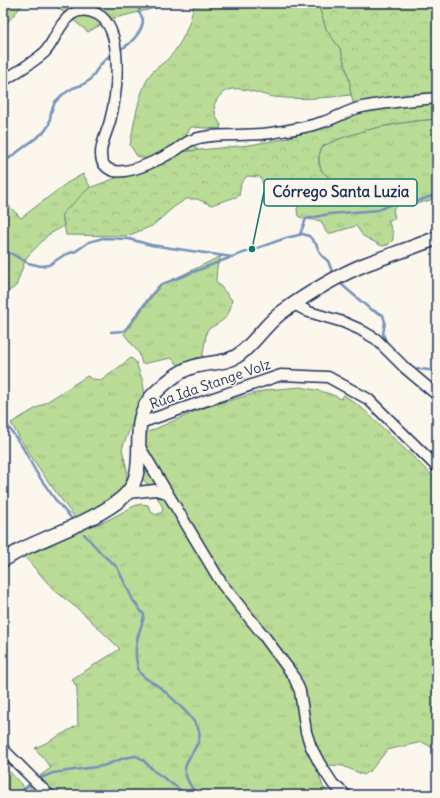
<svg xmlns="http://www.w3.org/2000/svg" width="440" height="798" font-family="Delius,sans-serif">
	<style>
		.grass { fill: url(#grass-tufts); stroke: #6a867a }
		.forest { fill: url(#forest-crowns); stroke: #6a867a }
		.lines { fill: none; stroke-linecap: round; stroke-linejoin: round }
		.stream { stroke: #7592bb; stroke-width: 2.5 }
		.minor-casing { stroke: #1b2f5e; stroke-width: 13 }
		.tertiary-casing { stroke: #1b2f5e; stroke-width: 16 }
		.minor { stroke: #fbf7ec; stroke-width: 10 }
		.tertiary { stroke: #fbf7ec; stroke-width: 13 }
		.labels { text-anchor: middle; stroke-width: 3; stroke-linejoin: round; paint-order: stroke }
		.street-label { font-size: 14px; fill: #1b2f5e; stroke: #fbf7ec }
		.leader { fill: none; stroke: #0f766e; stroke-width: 1.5 }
		.callout-dot { fill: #0f766e; stroke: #fbf7ec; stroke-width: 1.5 }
		.callout { fill: #fbf7ec; stroke: #0f766e; stroke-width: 1.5 }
		.callout-label { font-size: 15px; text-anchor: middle; font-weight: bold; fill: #1b2f5e }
	</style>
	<defs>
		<pattern id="grass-tufts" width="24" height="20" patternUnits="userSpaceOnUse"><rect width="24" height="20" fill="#badc96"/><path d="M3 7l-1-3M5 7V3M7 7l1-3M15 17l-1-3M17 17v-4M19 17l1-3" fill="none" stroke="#9fbd84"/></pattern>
		<pattern id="forest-crowns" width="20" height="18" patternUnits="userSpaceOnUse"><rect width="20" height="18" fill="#badc96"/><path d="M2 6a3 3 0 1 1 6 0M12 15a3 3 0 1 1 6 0" fill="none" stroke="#9fbd84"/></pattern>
	</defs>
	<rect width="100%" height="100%" fill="#fbf7ec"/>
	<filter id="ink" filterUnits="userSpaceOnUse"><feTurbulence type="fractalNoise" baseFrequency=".025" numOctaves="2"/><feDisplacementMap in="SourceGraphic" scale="8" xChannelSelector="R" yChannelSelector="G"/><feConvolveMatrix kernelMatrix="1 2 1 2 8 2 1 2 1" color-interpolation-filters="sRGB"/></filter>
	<g filter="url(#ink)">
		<g class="grass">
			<polygon points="3,3 24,3 7,23 3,20"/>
			<polygon points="52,3 175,3 111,19 88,32"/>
			<path d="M194,3H318L326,29L341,50L350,83L351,95C326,98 300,100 274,97C260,95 246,87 232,89C223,90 218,97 214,105L216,117L221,125L220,129L191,127L186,135L198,150L170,153L147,159L137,156L130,145C134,124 139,88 152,72C157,67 164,63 169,58C182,44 191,23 194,3Z"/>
			<path d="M437,119V197C424,203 415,205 401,203L393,209L395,219L388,220L393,233V240L388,245L382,246L363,236L356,226L328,234C324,230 324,226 321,221C311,219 307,221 298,216L297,209L304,192L314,190L324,174C318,165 317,155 323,146C359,129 398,122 437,119Z"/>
			<polygon points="83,174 91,188 62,214 64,226 48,235 26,258 16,286 3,295 3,200 21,218 67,183"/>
			<path d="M221,256L217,267L216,281L232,300C229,320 223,320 207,330L202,359L182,368L171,358L142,364L139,353L124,334L160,286Z"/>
			<path d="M131,358L136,362L143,382L145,397L137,418L131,426L125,441L122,449L127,470L126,490L80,524C55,492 31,459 11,423L45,403L87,376L93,379L102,380Z"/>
			<path d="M301,387C315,390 329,392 341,399L344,395L363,409L437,480V750L422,742L387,750L371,770L364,775L343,766L331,765L319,775L323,787L331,795H37L27,785L51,768L35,748L48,742L78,725L77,688L72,679L120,649L83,613L54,590L23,555L84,529L108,520L134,506L141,504L148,505L150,511L156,515L162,512L163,508L155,493L142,478L134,444L148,432L203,408L267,390Z"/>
			<polygon points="10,772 31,795 3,795 3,776"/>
		</g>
		<path class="forest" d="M318,3H437V119C398,122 359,129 323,146C317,156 316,170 328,176V181L324,186L282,198L275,197L268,193L260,177L247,176L241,183L239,196L211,205L197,199H186L174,207L152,226L127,236L66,235L62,214L89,188L132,172L170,153L249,145L284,139L315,129L354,106L350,90V83L341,50L326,29Z"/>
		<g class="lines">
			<g class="stream">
				<path d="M121,49C131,44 151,24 139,13V9L150,3"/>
				<polyline points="3,163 44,132 49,125 51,112 55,102 62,95 73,88 82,85 90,80 100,65 111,54"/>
				<polyline points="300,234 306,219 329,214 379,210 393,203 408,200 418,201 437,194"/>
				<polyline points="3,249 28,263 41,266 49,265 64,255 76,251 89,242 103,238 129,239 151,245 232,257 286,238 303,234 309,236 316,244 321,255 328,261 333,274"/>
				<polyline points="341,284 370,309 383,315 385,322 383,334 387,344"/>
				<polyline points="111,332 123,331 126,329 153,293 160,285 229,258"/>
				<polyline points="412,368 437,371"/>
				<polyline points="3,419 23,448 36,472 57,502 74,521"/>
				<path d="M84,534L102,554L117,567L133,600L144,615C143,624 138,632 137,641C135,649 136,660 138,668C140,677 151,681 158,686C167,693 197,720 199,731C203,746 183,758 185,773C186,780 193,788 196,795"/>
				<polyline points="38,779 53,773 103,766 124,758 136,756 142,759 154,771 188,795"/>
				<polyline points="21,795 22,791 29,785"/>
			</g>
			<defs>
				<g id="minor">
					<path d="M3,81C15,73 34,62 45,52C55,41 59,23 72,14C80,9 89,10 97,14C125,28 117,95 110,121C107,133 98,148 102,161C104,166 109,170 114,171C131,174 161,159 176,150C181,147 186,142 192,140C214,132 246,137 271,133C288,130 306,128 323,122C337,118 348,110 362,107C386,102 412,100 437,98"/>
					<polyline points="294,304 309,312 343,322 359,329 376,339 405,368 437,395"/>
					<polyline points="140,423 281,375 328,377 368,399 437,467"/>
					<polyline points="138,444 222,584 264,636 293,675 300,691 306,732 311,747 320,764 333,784 346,795"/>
					<polyline points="128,493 155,490 167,493"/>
					<polyline points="3,749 49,795"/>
				</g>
				<path id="tertiary" d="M3,560C12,555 20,550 29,546C55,534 117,511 131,488C148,459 127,420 154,394C165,383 182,369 196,366C210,362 225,364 237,356C255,344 266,322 285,310C309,293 339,275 366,264C390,255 414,247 437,238"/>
			</defs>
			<use href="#minor" class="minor-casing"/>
			<use href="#tertiary" class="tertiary-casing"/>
			<use href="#minor" class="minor"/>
			<use href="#tertiary" class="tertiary"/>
		</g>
	</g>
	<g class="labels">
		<g class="street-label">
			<text transform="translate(210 384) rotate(-19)" y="5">Rua Ida Stange Volz</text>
		</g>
	</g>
	<path class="leader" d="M252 249L264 192"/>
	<circle class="callout-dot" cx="252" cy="249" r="4"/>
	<rect class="callout" x="264" y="179" width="153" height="27" rx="4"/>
	<g class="callout-label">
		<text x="341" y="197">Córrego Santa Luzia</text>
	</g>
	<rect width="440" height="798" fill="none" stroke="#fbf7ec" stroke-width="16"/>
	<rect x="8" y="8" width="424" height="782" fill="none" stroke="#1b2f5e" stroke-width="1.5" filter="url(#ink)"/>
</svg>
